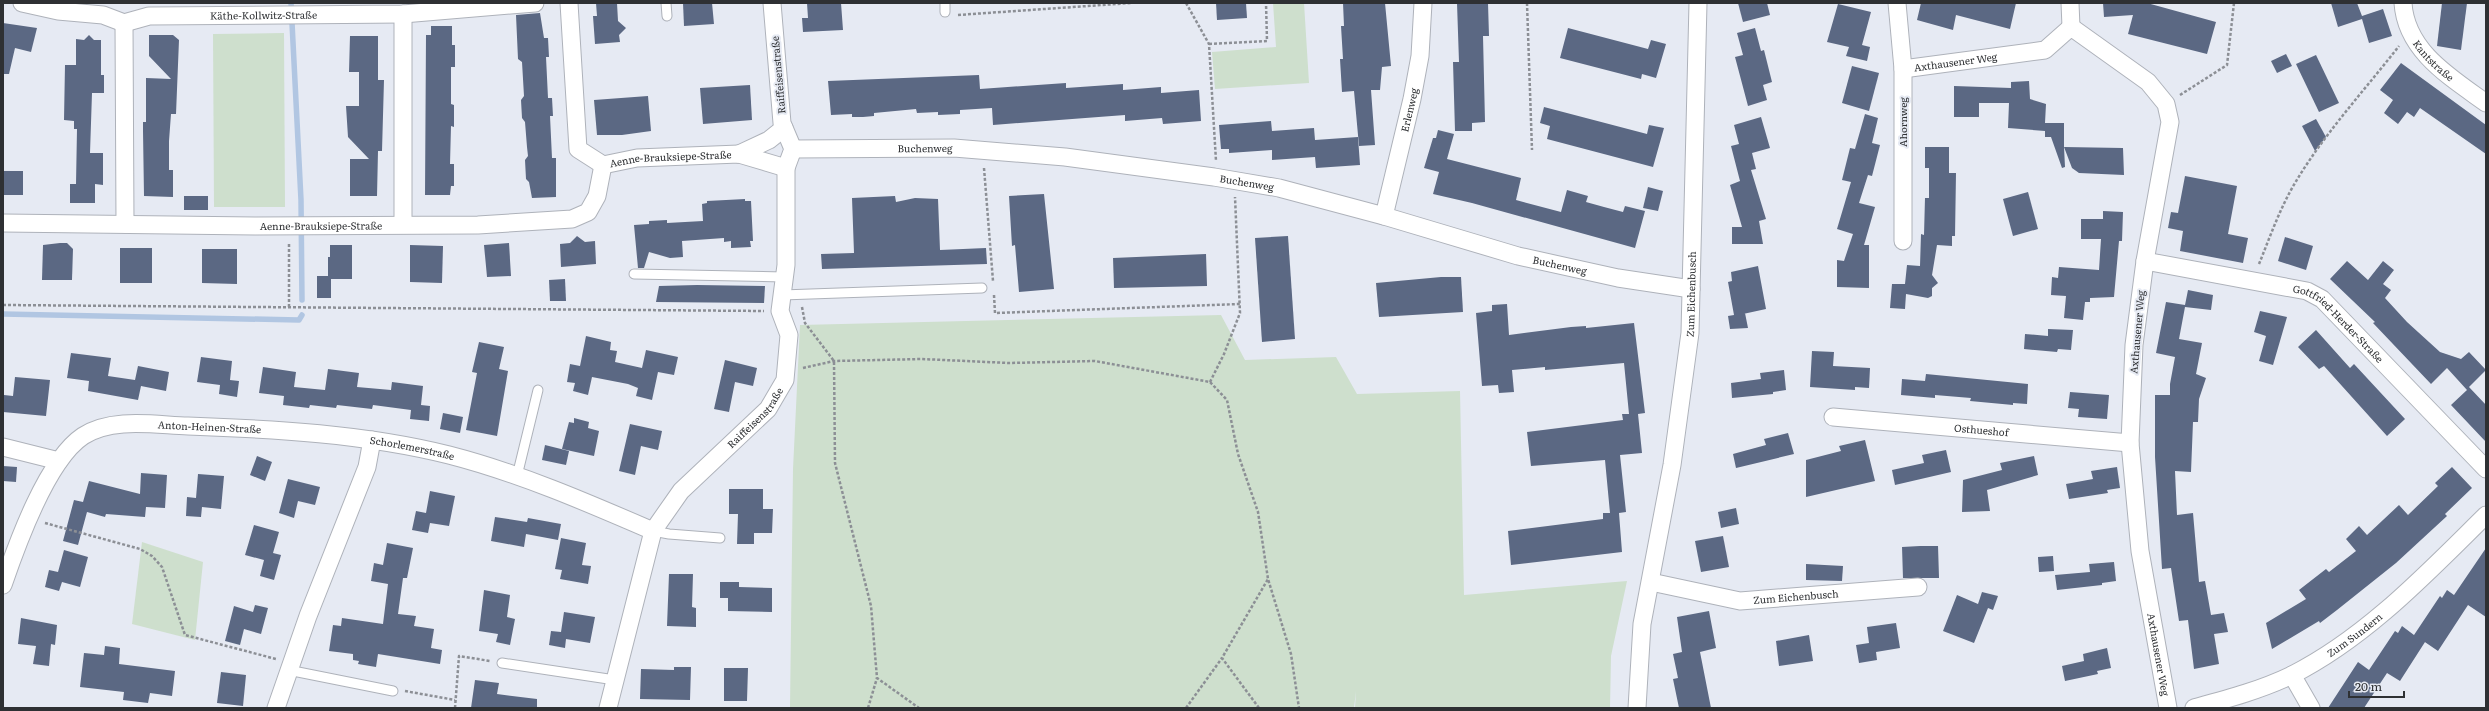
<svg xmlns="http://www.w3.org/2000/svg" width="2489" height="711" font-family="Literata,serif">
	<style>
		.green { fill: #cedfcd }
		.lines { fill: none; stroke-linecap: round; stroke-linejoin: round }
		.stream { stroke: #b1c6e2; stroke-width: 5.5 }
		.building { fill: #5b6883 }
		.lane-casing { stroke: #aeb2ba; stroke-width: 11 }
		.street-casing { stroke: #aeb2ba; stroke-width: 19 }
		.path { stroke: #8c8f95; stroke-width: 2.5; stroke-dasharray: 3 2; stroke-linecap: butt }
		.lane { stroke: #fff; stroke-width: 9 }
		.street { stroke: #fff; stroke-width: 17 }
		.labels { text-anchor: middle; stroke-width: 4; stroke-linejoin: round; paint-order: stroke }
		.street-label { font-size: 10px; fill: #2e3033; stroke: #e6eaf3 }
	</style>
	<rect width="100%" height="100%" fill="#e6eaf3"/>
	<g class="green">
		<polygon points="1273,3 1304,3 1309,83 1215,89 1212,52 1276,47"/>
		<polygon points="284,33 285,207 214,207 213,34"/>
		<polygon points="1221,315 1245,360 1336,357 1357,394 1460,391 1464,595 1627,581 1611,656 1610,708 1355,708 1356,691 1354,708 790,708 793,469 800,325"/>
		<polygon points="142,542 203,562 195,640 132,624"/>
	</g>
	<g class="lines">
		<g class="stream">
			<polyline points="291,3 301,200 302,300"/>
			<polyline points="3,314 299,320 302,315"/>
		</g>
	</g>
	<g class="building">
		<polygon points="596,3 617,3 618,21 626,28 619,35 620,42 595,44 593,16 597,16"/>
		<polygon points="683,3 712,3 714,24 684,26"/>
		<polygon points="807,3 841,3 843,30 803,32 802,18 808,18"/>
		<polygon points="1216,3 1246,3 1247,18 1217,20"/>
		<polygon points="1343,3 1385,3 1391,66 1382,67 1380,90 1371,90 1375,145 1359,146 1354,91 1342,92 1340,59 1343,59 1341,26 1344,26"/>
		<polygon points="1457,3 1488,3 1489,36 1483,36 1485,122 1472,123 1472,131 1455,131 1453,62 1459,62"/>
		<polygon points="1738,3 1767,3 1770,15 1743,22"/>
		<polygon points="1921,3 2016,3 2010,29 1956,15 1953,30 1917,20"/>
		<polygon points="2103,3 2147,3 2216,22 2207,54 2128,34 2133,15 2104,17"/>
		<polygon points="2331,3 2357,3 2362,16 2383,9 2392,36 2369,43 2362,19 2338,27"/>
		<polygon points="2442,3 2467,3 2461,50 2437,46"/>
		<polygon points="1838,4 1871,12 1862,45 1870,47 1867,61 1846,56 1849,47 1827,42"/>
		<polygon points="540,13 544,38 548,38 549,57 546,57 548,98 552,98 553,116 550,116 552,158 556,158 556,197 532,198 529,182 526,179 525,160 528,156 527,147 525,122 522,118 521,100 524,96 522,62 518,59 516,15"/>
		<polygon points="3,23 37,28 31,52 15,48 9,74 3,74"/>
		<polygon points="431,26 452,26 452,45 455,45 455,67 451,67 451,104 454,105 454,127 451,126 450,164 454,164 454,186 451,186 450,195 425,195 426,35 431,35"/>
		<polygon points="1568,28 1648,49 1651,40 1666,44 1656,78 1642,74 1641,79 1560,58"/>
		<polygon points="1755,28 1761,51 1764,50 1772,82 1763,85 1767,100 1748,106 1735,57 1743,55 1737,33"/>
		<polygon points="89,35 94,40 101,40 101,75 104,75 104,93 92,93 90,153 103,153 103,185 95,184 95,203 70,203 70,184 76,184 77,129 74,129 74,121 64,120 65,65 76,65 76,39 84,40"/>
		<polygon points="149,35 173,35 179,40 176,114 171,114 169,141 169,170 173,170 173,197 144,196 143,131 143,122 146,122 146,78 171,79 149,56"/>
		<polygon points="350,36 378,36 378,80 384,80 382,151 378,151 377,196 350,196 350,159 369,159 348,137 346,106 359,106 359,72 349,72"/>
		<polygon points="2286,54 2292,66 2277,73 2271,61"/>
		<polygon points="2316,55 2339,103 2319,112 2296,64"/>
		<polygon points="2401,63 2486,125 2486,154 2420,108 2414,117 2407,112 2398,124 2384,113 2393,100 2380,90"/>
		<polygon points="1852,66 1879,73 1869,111 1842,103"/>
		<polygon points="979,75 980,89 1066,83 1066,88 1123,84 1123,90 1161,87 1161,93 1199,90 1201,121 1163,124 1162,118 1125,121 1125,115 993,125 992,108 960,110 960,114 938,115 938,112 917,113 916,109 874,113 874,116 863,117 852,117 852,114 831,115 828,81"/>
		<polygon points="2029,81 2030,99 2046,104 2045,123 2064,123 2064,147 2123,148 2124,175 2079,173 2072,168 2064,147 2065,167 2062,168 2051,137 2045,137 2045,131 2008,128 2009,103 1979,103 1979,117 1954,117 1954,86 2011,88 2011,82"/>
		<polygon points="750,85 752,120 703,124 700,88"/>
		<polygon points="648,96 651,131 622,135 597,135 594,100"/>
		<polygon points="1544,107 1647,134 1649,125 1664,128 1653,167 1547,139 1550,126 1540,123"/>
		<polygon points="1865,114 1878,118 1872,143 1880,145 1872,176 1868,175 1859,203 1875,207 1864,245 1869,245 1869,288 1837,287 1837,260 1844,261 1853,234 1837,229 1851,182 1842,180 1850,148 1855,149"/>
		<polygon points="1761,117 1770,148 1752,153 1756,169 1751,170 1766,219 1759,221 1763,244 1732,244 1732,227 1742,227 1730,185 1740,181 1731,146 1739,144 1734,125"/>
		<polygon points="2316,119 2326,137 2315,151 2302,126"/>
		<polygon points="1271,121 1272,131 1314,128 1315,140 1358,137 1360,165 1316,168 1315,157 1272,160 1272,150 1229,153 1229,149 1221,149 1219,125"/>
		<polygon points="1438,130 1454,134 1447,159 1521,178 1516,200 1561,212 1567,190 1588,196 1586,202 1604,207 1623,212 1625,206 1645,211 1635,248 1472,203 1433,194 1439,172 1424,168 1433,138 1436,138"/>
		<polygon points="1925,147 1949,147 1949,173 1956,173 1955,236 1952,236 1952,246 1937,245 1932,275 1938,283 1932,288 1932,296 1928,298 1906,294 1905,309 1890,308 1892,284 1905,284 1907,265 1920,266 1921,234 1924,235 1925,198 1929,198 1929,168 1925,168"/>
		<rect x="3" y="171" width="20" height="24"/>
		<polygon points="2185,176 2237,186 2228,234 2248,238 2243,263 2180,251 2183,231 2168,228 2171,212 2178,213"/>
		<polygon points="1648,187 1663,191 1658,211 1643,208"/>
		<polygon points="2028,192 2038,229 2013,236 2003,199"/>
		<polygon points="1044,194 1054,289 1019,292 1015,245 1012,246 1009,196"/>
		<rect x="184" y="196" width="24" height="14"/>
		<polygon points="895,196 896,202 915,198 938,199 940,250 986,248 987,264 822,269 821,254 854,253 852,198"/>
		<polygon points="745,199 745,201 751,201 753,241 750,241 751,247 731,248 731,241 724,242 724,238 682,241 683,257 670,258 649,252 644,268 638,268 634,225 649,224 649,221 667,220 667,223 703,221 702,204 707,203 707,201"/>
		<polygon points="2103,211 2123,212 2122,241 2119,241 2114,297 2090,298 2090,302 2085,302 2083,320 2064,318 2066,296 2051,295 2052,277 2058,278 2059,267 2099,270 2101,239 2081,239 2081,219 2103,219"/>
		<polygon points="577,236 585,242 595,241 596,264 561,267 560,244 570,243"/>
		<polygon points="1288,236 1295,339 1262,342 1255,238"/>
		<polygon points="2285,237 2313,246 2306,270 2278,261"/>
		<polygon points="60,243 67,243 73,249 72,280 42,280 43,245"/>
		<polygon points="509,243 511,276 487,277 484,245"/>
		<polygon points="330,245 352,245 352,279 331,279 331,298 317,298 317,276 328,276 328,257 330,257"/>
		<polygon points="410,245 443,246 442,283 410,282"/>
		<rect x="120" y="248" width="32" height="35"/>
		<polygon points="202,249 237,249 237,284 202,283"/>
		<polygon points="1206,254 1207,286 1114,288 1113,258"/>
		<polygon points="2347,261 2368,280 2383,261 2394,270 2383,284 2391,290 2385,298 2407,322 2440,352 2461,359 2469,352 2486,370 2469,387 2486,405 2486,442 2451,405 2467,390 2447,368 2431,384 2373,323 2375,322 2330,279"/>
		<polygon points="1758,266 1766,309 1743,314 1745,313 1748,328 1730,329 1728,316 1734,315 1728,282 1732,281 1731,272"/>
		<polygon points="1441,277 1461,277 1463,312 1379,317 1376,283"/>
		<polygon points="565,279 566,301 550,301 549,280"/>
		<polygon points="697,285 765,286 764,303 656,302 659,286"/>
		<polygon points="2188,290 2213,295 2211,310 2185,307 2179,339 2202,343 2196,374 2206,378 2199,399 2198,422 2193,422 2191,472 2175,471 2177,515 2193,513 2199,582 2205,581 2211,615 2224,613 2228,632 2214,634 2219,664 2194,669 2188,620 2179,621 2171,568 2162,569 2155,457 2155,395 2170,395 2170,384 2175,357 2156,353 2166,302 2185,305"/>
		<polygon points="1507,304 1509,335 1571,327 1586,326 1586,328 1634,323 1645,413 1638,414 1642,453 1620,455 1626,512 1619,513 1622,552 1511,565 1508,531 1603,519 1603,513 1610,513 1605,460 1531,466 1527,432 1623,420 1622,414 1629,414 1624,363 1545,370 1545,367 1512,370 1514,392 1499,393 1498,385 1482,386 1476,313 1492,311 1492,305"/>
		<polygon points="2260,311 2287,317 2273,365 2259,361 2266,336 2254,332"/>
		<polygon points="2048,329 2073,330 2071,350 2058,349 2057,352 2024,349 2025,334 2048,336"/>
		<polygon points="2316,330 2350,368 2354,364 2405,419 2387,436 2324,366 2319,369 2298,347"/>
		<polygon points="586,336 611,342 610,350 617,351 615,362 642,368 646,350 678,357 674,375 658,372 652,400 636,396 638,388 628,384 592,377 588,395 573,391 575,383 567,382 570,364 580,366"/>
		<polygon points="479,342 504,347 499,369 508,371 497,436 466,430 477,373 472,372"/>
		<polygon points="1812,351 1834,352 1833,366 1870,368 1869,388 1855,387 1855,390 1810,387"/>
		<polygon points="71,353 111,358 108,376 135,380 138,366 169,372 166,391 141,386 138,400 88,391 89,381 67,378"/>
		<polygon points="201,357 232,361 230,380 239,381 237,397 219,394 220,385 197,382"/>
		<polygon points="725,360 757,368 753,386 735,382 729,412 714,409"/>
		<polygon points="263,367 296,372 294,387 325,390 328,369 359,373 357,387 391,390 392,382 423,386 421,405 430,406 429,421 410,419 411,410 373,405 372,409 337,405 336,408 310,405 309,408 283,405 284,396 259,393"/>
		<polygon points="1784,370 1786,390 1773,392 1773,394 1732,398 1731,383 1761,379 1760,373"/>
		<polygon points="1926,374 2028,384 2027,404 2013,403 2013,405 1970,401 1971,398 1935,395 1935,398 1901,395 1902,379 1925,381"/>
		<polygon points="15,377 50,380 46,416 3,412 4,395 13,396"/>
		<polygon points="2070,392 2109,395 2107,419 2078,417 2079,409 2068,408"/>
		<polygon points="443,413 463,417 460,433 440,429"/>
		<polygon points="574,418 589,422 588,428 599,431 594,456 562,449 569,422 574,423"/>
		<polygon points="630,424 662,431 658,450 641,446 635,475 619,471"/>
		<polygon points="1788,433 1794,454 1736,468 1733,454 1766,445 1764,439"/>
		<polygon points="1865,440 1875,481 1806,497 1806,460 1841,451 1839,446"/>
		<polygon points="545,445 569,451 566,465 542,460"/>
		<polygon points="1946,450 1951,472 1895,485 1892,470 1924,463 1922,455"/>
		<polygon points="257,456 272,462 265,481 250,475"/>
		<polygon points="2034,456 2038,475 1987,490 1990,511 1962,512 1963,480 2002,470 2000,463"/>
		<polygon points="3,466 17,467 16,482 3,481"/>
		<polygon points="2117,467 2120,488 2107,490 2108,493 2069,499 2066,484 2093,479 2091,471"/>
		<polygon points="2452,467 2472,488 2445,514 2447,516 2396,563 2337,610 2320,623 2319,621 2272,649 2266,623 2306,599 2299,590 2326,569 2329,572 2356,551 2346,539 2359,526 2367,535 2399,505 2408,515 2438,486 2435,483"/>
		<polygon points="141,473 167,475 165,508 146,507 145,517 106,514 105,517 87,512 78,545 63,541 74,500 83,502 89,481 140,494"/>
		<polygon points="198,474 224,476 221,509 202,507 201,517 186,516 187,497 196,498"/>
		<polygon points="288,479 320,487 315,505 298,501 294,518 279,513"/>
		<polygon points="729,489 763,489 763,509 773,509 772,533 754,533 754,544 737,544 738,514 729,514"/>
		<polygon points="430,491 455,496 449,526 430,523 428,533 412,530 416,511 426,513"/>
		<polygon points="1736,508 1739,524 1721,528 1718,512"/>
		<polygon points="495,517 527,522 528,518 561,524 558,540 526,534 524,547 491,541"/>
		<polygon points="254,525 279,532 273,553 281,555 274,580 260,576 264,560 245,555"/>
		<polygon points="1723,536 1729,567 1701,572 1695,541"/>
		<polygon points="561,538 586,543 582,565 591,566 588,584 560,579 562,570 555,569"/>
		<polygon points="387,543 413,548 407,578 403,578 398,614 416,616 414,626 434,629 431,648 442,650 440,664 378,654 376,667 358,664 359,661 353,660 353,654 329,651 333,625 341,626 342,618 383,624 388,584 371,581 374,563 383,565"/>
		<polygon points="1920,546 1938,546 1939,578 1903,578 1902,547"/>
		<polygon points="2486,548 2486,617 2468,605 2438,651 2419,638 2425,642 2400,681 2387,673 2364,708 2328,708 2358,662 2369,670 2395,631 2398,633 2402,626 2414,635 2440,596 2442,598 2447,590 2454,595"/>
		<polygon points="64,550 88,557 80,587 62,582 59,591 45,587 49,570 58,572"/>
		<polygon points="2053,556 2054,571 2039,572 2038,557"/>
		<polygon points="2114,562 2116,581 2102,583 2102,585 2057,590 2055,575 2090,572 2089,564"/>
		<polygon points="1806,564 1843,566 1842,581 1806,580"/>
		<polygon points="669,574 693,574 692,607 696,608 696,627 667,626"/>
		<polygon points="720,582 739,582 739,587 772,588 772,612 728,611 728,598 720,598"/>
		<polygon points="484,590 510,595 507,617 515,619 510,645 496,642 498,634 479,631"/>
		<polygon points="1982,592 1998,596 1993,610 1988,608 1974,643 1943,631 1957,595 1978,604"/>
		<polygon points="255,605 268,608 261,634 244,629 240,645 225,641 234,606 253,612"/>
		<polygon points="1709,611 1716,648 1700,652 1711,708 1679,708 1673,679 1678,678 1673,654 1682,652 1677,617"/>
		<polygon points="564,612 595,617 590,643 566,639 565,648 549,645 551,631 561,632"/>
		<polygon points="21,618 57,625 55,645 51,644 49,666 33,664 36,646 18,644"/>
		<polygon points="1896,623 1900,648 1876,652 1877,660 1859,663 1856,645 1869,643 1867,627"/>
		<polygon points="1809,635 1813,661 1779,666 1776,641"/>
		<polygon points="105,646 120,648 119,664 175,671 172,696 150,693 148,703 123,700 124,692 80,687 84,653 104,655"/>
		<polygon points="2107,648 2111,668 2097,671 2098,674 2065,681 2062,666 2084,661 2083,654"/>
		<polygon points="674,667 691,667 690,700 640,699 641,669 674,670"/>
		<polygon points="724,668 748,668 747,701 724,701"/>
		<polygon points="221,672 246,675 243,706 217,703"/>
		<polygon points="475,680 499,683 497,694 537,699 537,708 471,708"/>
	</g>
	<g class="lines">
		<defs>
			<g id="lane">
				<polyline points="666,3 667,16"/>
				<polyline points="945,3 945,12"/>
				<polyline points="634,274 784,277"/>
				<polyline points="782,295 982,288"/>
				<polyline points="517,476 538,390"/>
				<polyline points="653,531 669,534 720,538"/>
				<polyline points="502,663 615,680"/>
				<polyline points="288,670 393,691"/>
			</g>
			<g id="street">
				<path id="s1" d="M22,3L58,11L103,15L124,23L149,16L403,14L535,3"/>
				<path id="s2" d="M569,3L578,149L603,165L637,158L739,154L786,168"/>
				<polyline points="1897,3 1903,69 1903,241"/>
				<polyline points="2070,3 2071,27"/>
				<path id="s3" d="M2403,3C2406,51 2450,77 2486,103"/>
				<polyline points="124,23 125,224"/>
				<path id="s4" d="M1903,69L2045,50L2071,27L2148,82L2166,104L2170,122L2145,261L2134,345L2130,443L2140,551L2168,708"/>
				<path id="s5" d="M793,149L954,148L1065,157L1214,177L1279,188L1384,216L1518,256L1618,278L1691,289"/>
				<polyline points="739,154 769,140 784,128"/>
				<path id="s6" d="M1384,216L1412,99L1420,56L1423,3"/>
				<path id="s7" d="M3,223L255,226L478,225L572,219L588,212L597,196L603,165"/>
				<polyline points="403,224 403,14"/>
				<path id="s8" d="M2145,261L2307,291L2322,299L2486,469"/>
				<path id="s9" d="M1833,417L2130,443"/>
				<polyline points="3,447 59,461"/>
				<path id="s10" d="M1651,582L1740,601L1918,587"/>
				<path id="s11" d="M3,585C17,544 47,460 83,436C112,417 155,425 188,426C274,429 365,434 449,455C519,473 586,502 653,531"/>
				<polyline points="2292,675 2311,708"/>
				<polyline points="276,708 308,616 367,467 372,440"/>
				<path id="s12" d="M608,708L653,531L681,491L768,409L785,380L789,335L780,311L786,265V168L793,149L782,123L772,3"/>
				<path id="s13" d="M1637,708L1642,624L1672,465L1690,333L1698,3"/>
				<path id="s14" d="M2194,708C2227,699 2261,690 2292,675C2367,637 2427,573 2486,515"/>
			</g>
		</defs>
		<use href="#lane" class="lane-casing"/>
		<use href="#street" class="street-casing"/>
		<g class="path">
			<polyline points="1186,3 1209,44 1216,161"/>
			<polyline points="1527,3 1532,150"/>
			<polyline points="958,15 1131,3"/>
			<polyline points="1209,44 1267,41 1266,3"/>
			<polyline points="2180,95 2227,65 2234,3"/>
			<polyline points="984,168 993,281"/>
			<path d="M2259,264C2270,237 2280,208 2295,183C2324,134 2364,91 2399,46"/>
			<polyline points="994,295 995,313 1240,304"/>
			<polyline points="3,305 764,311"/>
			<polyline points="289,307 289,242"/>
			<polyline points="802,307 805,323 834,361 835,463 871,606 877,678 919,708"/>
			<polyline points="803,368 834,361 922,359 1009,363 1095,361 1210,382 1227,400 1238,454 1258,512 1268,579 1291,654 1299,708"/>
			<polyline points="1210,382 1224,354 1240,313 1235,197"/>
			<polyline points="45,523 140,549 152,556 162,567 185,635 276,659"/>
			<polyline points="405,691 455,700"/>
			<polyline points="455,708 459,656 490,661"/>
			<polyline points="868,708 877,678"/>
			<polyline points="1186,708 1222,658"/>
			<polyline points="1259,708 1222,658 1268,579"/>
		</g>
		<use href="#lane" class="lane"/>
		<use href="#street" class="street"/>
	</g>
	<g class="labels">
		<g class="street-label">
			<text dy="4" stroke="none"><textPath href="#s1" startOffset="245">Käthe-Kollwitz-Straße</textPath></text>
			<text dy="4" stroke="none"><textPath href="#s3" startOffset="67">Kantstraße</textPath></text>
			<text dy="4" stroke="none"><textPath href="#s4" startOffset="53">Axthausener Weg</textPath></text>
			<text transform="translate(778 75) rotate(-95)" y="4">Raiffeisenstraße</text>
			<text dy="4" stroke="none"><textPath href="#s6" startOffset="109">Erlenweg</textPath></text>
			<text transform="translate(1903 122) rotate(-90)" y="4">Ahornweg</text>
			<text dy="4" stroke="none"><textPath href="#s5" startOffset="132">Buchenweg</textPath></text>
			<text dy="4" stroke="none"><textPath href="#s2" startOffset="244">Aenne-Brauksiepe-Straße</textPath></text>
			<text dy="4" stroke="none"><textPath href="#s5" startOffset="456">Buchenweg</textPath></text>
			<text dy="4" stroke="none"><textPath href="#s7" startOffset="318">Aenne-Brauksiepe-Straße</textPath></text>
			<text dy="4" stroke="none"><textPath href="#s5" startOffset="780">Buchenweg</textPath></text>
			<text dy="4" stroke="none"><textPath href="#s13" startOffset="418">Zum Eichenbusch</textPath></text>
			<text dy="4" stroke="none"><textPath href="#s8" startOffset="209">Gottfried-Herder-Straße</textPath></text>
			<text transform="translate(2137 332) rotate(-85)" y="4">Axthausener Weg</text>
			<text dy="4" stroke="none"><textPath href="#s12" startOffset="336">Raiffeisenstraße</textPath></text>
			<text dy="4" stroke="none"><textPath href="#s11" startOffset="300">Anton-Heinen-Straße</textPath></text>
			<text dy="4" stroke="none"><textPath href="#s9" startOffset="149">Osthueshof</textPath></text>
			<text dy="4" stroke="none"><textPath href="#s11" startOffset="504">Schorlemerstraße</textPath></text>
			<text dy="4" stroke="none"><textPath href="#s10" startOffset="147">Zum Eichenbusch</textPath></text>
			<text dy="4" stroke="none"><textPath href="#s14" startOffset="178">Zum Sundern</textPath></text>
			<text dy="4" stroke="none"><textPath href="#s4" startOffset="857">Axthausener Weg</textPath></text>
		</g>
	</g>
	<rect width="2489" height="711" fill="none" stroke="#2e3033" stroke-width="8"/>
	<path d="M2349 691v6h55v-6" fill="none" stroke="#2e3033" stroke-width="2"/>
	<text x="2355" y="691" font-size="12" fill="#2e3033" stroke="#e6eaf3" stroke-width="3" paint-order="stroke">20 m</text>
</svg>
